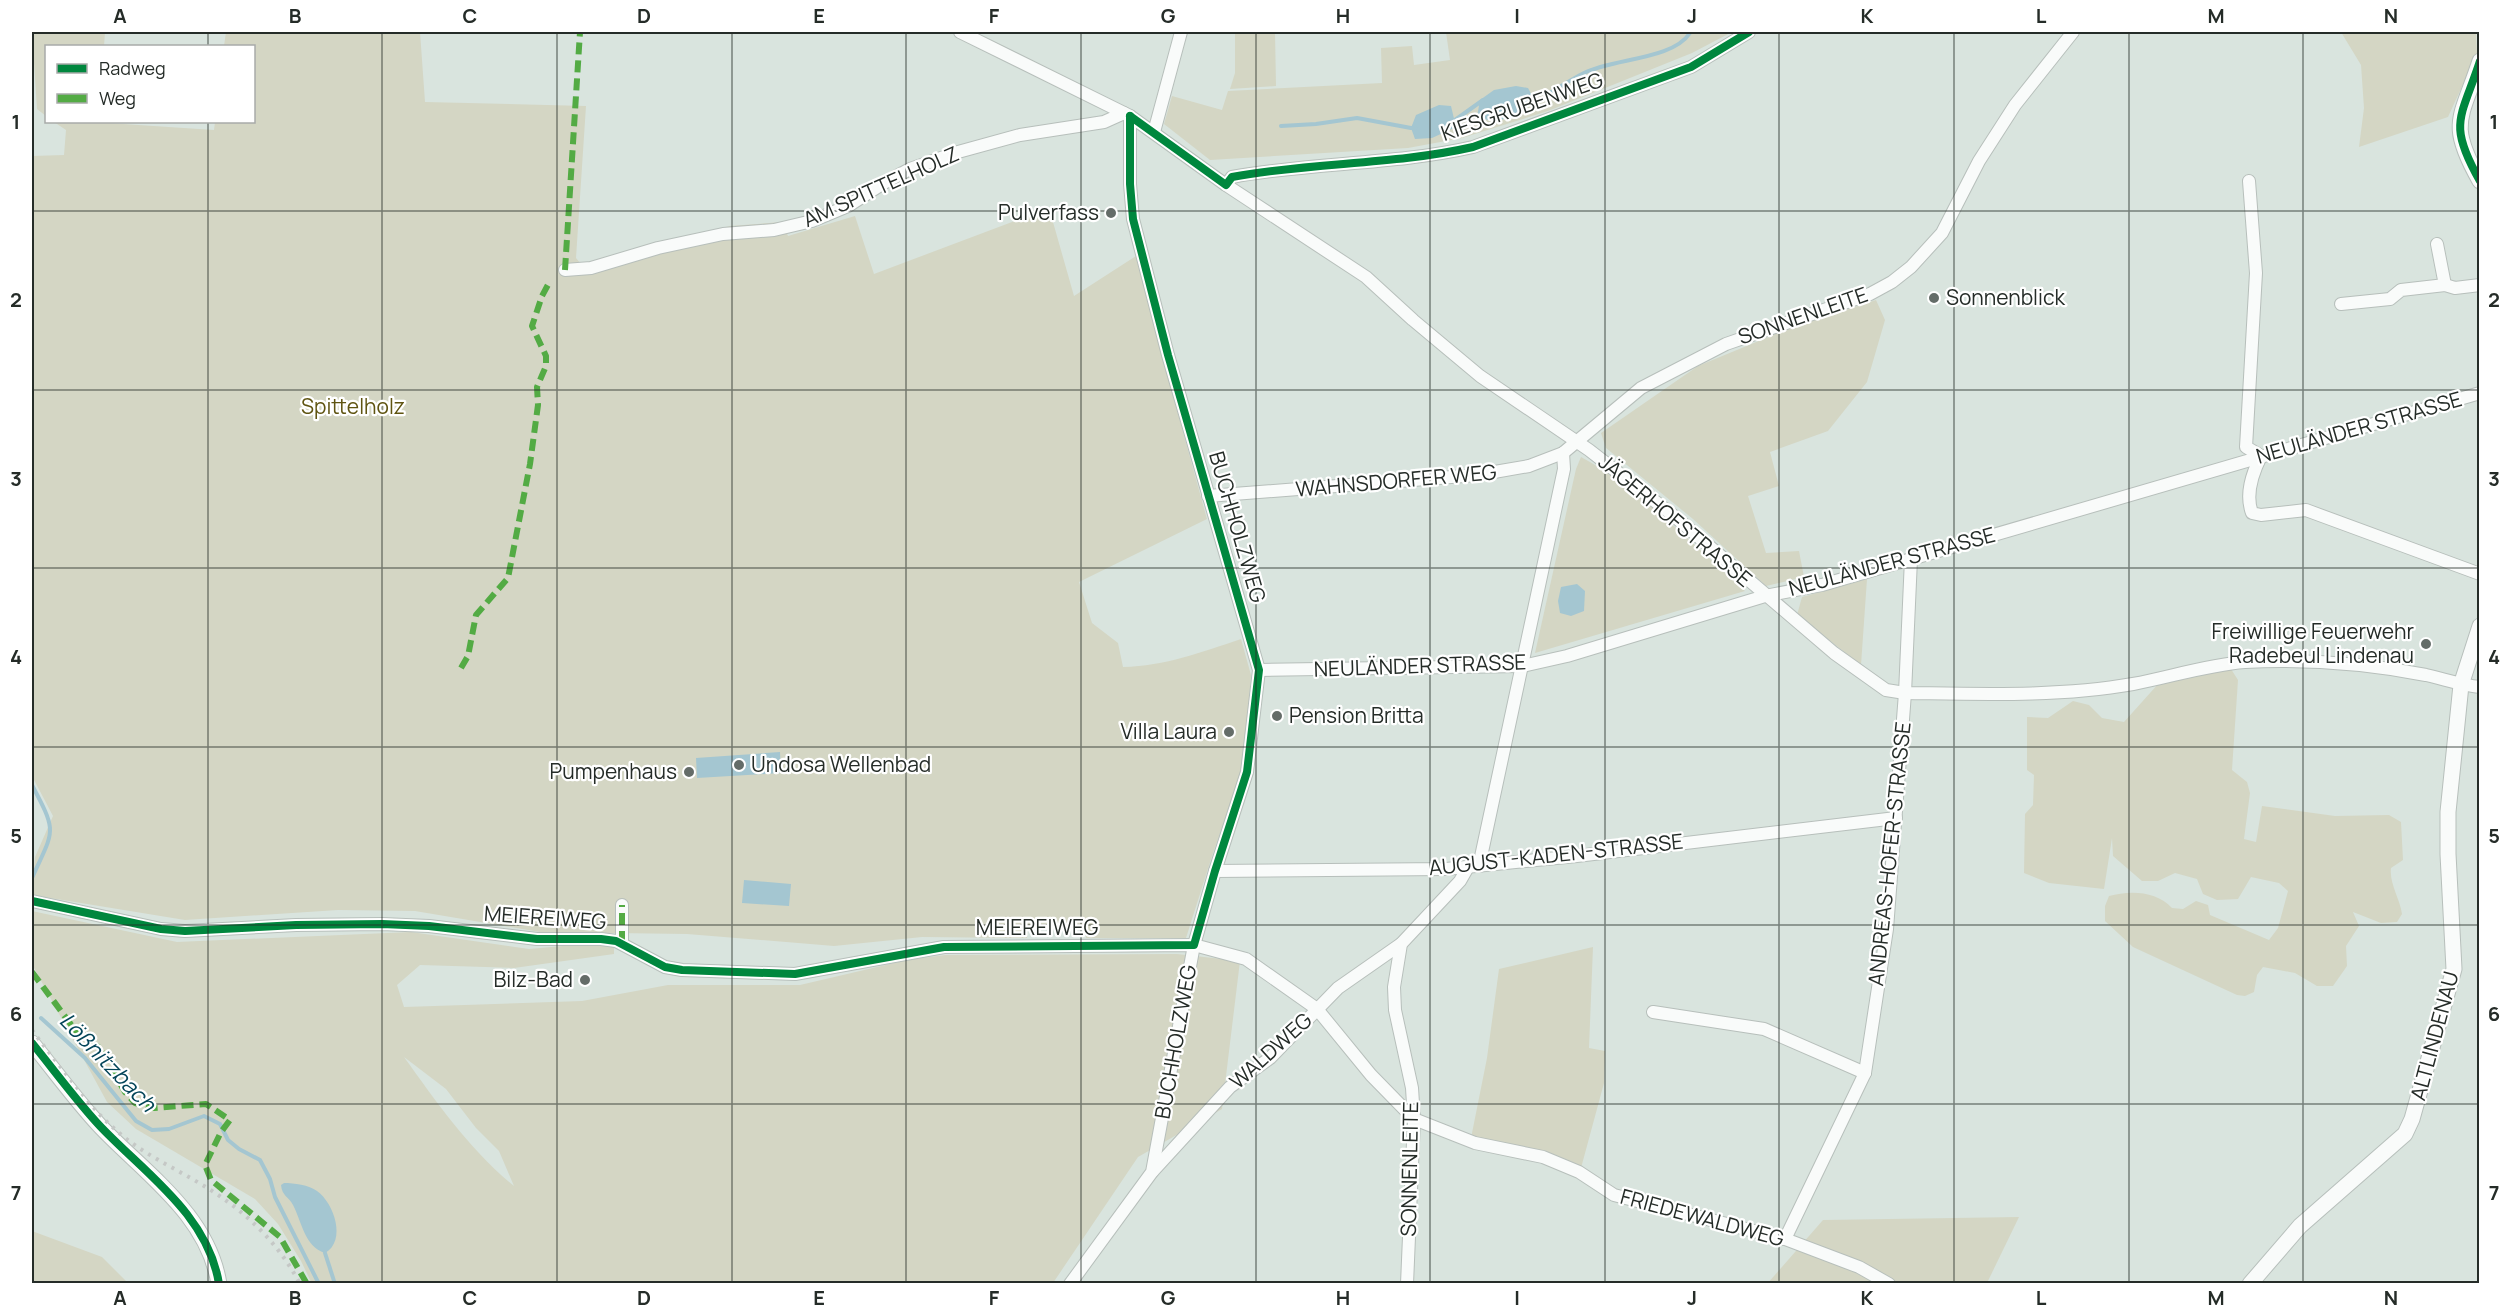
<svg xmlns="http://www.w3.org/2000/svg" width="2511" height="1315" font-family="Manrope,sans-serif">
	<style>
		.green { fill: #d4d6c4; fill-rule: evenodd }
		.water { fill: #a4c6d1 }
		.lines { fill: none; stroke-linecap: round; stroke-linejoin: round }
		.stream { stroke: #a4c6d1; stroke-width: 4 }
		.minor-casing { stroke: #b7bfbb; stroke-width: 14 }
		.tertiary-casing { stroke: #b7bfbb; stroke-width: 17 }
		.minor { stroke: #f9fbfa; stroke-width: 12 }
		.tertiary { stroke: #f9fbfa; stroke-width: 15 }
		.rail { stroke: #c5c8c6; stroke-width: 4; stroke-dasharray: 3 6; stroke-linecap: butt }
		.quiet { stroke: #53ab44; stroke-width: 6; stroke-dasharray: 12 6; stroke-linecap: butt }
		.cycleway-casing { stroke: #fff; stroke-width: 11 }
		.cycleway { stroke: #00873e; stroke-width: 8 }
		.grid { fill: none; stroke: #252c28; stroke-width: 1.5; stroke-opacity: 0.55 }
		.poi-dot { fill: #646c68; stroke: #fff; stroke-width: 2 }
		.labels { text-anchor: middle; stroke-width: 4.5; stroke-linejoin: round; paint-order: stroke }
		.street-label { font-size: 21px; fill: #252c28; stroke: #fff }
		.poi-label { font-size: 21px; fill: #252c28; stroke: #fff; text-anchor: end }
		.park-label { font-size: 21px; fill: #5f5411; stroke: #fff }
		.water-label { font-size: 22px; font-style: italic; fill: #044559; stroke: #fff }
		.neatline { fill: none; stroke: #252c28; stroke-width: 2 }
		.grid-label { font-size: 20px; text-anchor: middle; font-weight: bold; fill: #252c28 }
	</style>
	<rect width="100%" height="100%" fill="#d9e4de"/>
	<g class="green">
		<polygon points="32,32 105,32 104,46 46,46 46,116 37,109"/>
		<path d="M226,32H420L425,102L586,106L576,258L581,264L730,226L782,222L788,236L855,216L874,274L1049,208L1074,296L1136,256L1154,327L1207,519L1079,582L1092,623L1118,643L1123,667C1165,666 1202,652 1241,639L1251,675L1244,765L1213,853L1186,938H1086V926H1028L1027,938L922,937L834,946L687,934L540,932L415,911L338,910L185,920L32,895L35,857L53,816L32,776V156L64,155L66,130L54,122H93L214,130L215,122H254V46H224Z"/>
		<polygon points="1235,32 1275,32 1276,86 1230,89 1235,73"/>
		<polygon points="1446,32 1732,32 1692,53 1548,111 1462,138 1408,148 1210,160 1164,124 1172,96 1222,110 1228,91 1382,83 1381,48 1412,46 1414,65 1450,60"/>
		<polygon points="2341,32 2402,32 2404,33 2408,32 2476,32 2477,54 2448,117 2359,147 2364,108 2361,65"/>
		<polygon points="1876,300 1885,320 1867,382 1828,431 1770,452 1779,486 1748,496 1766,553 1799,551 1804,577 1766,586 1693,519 1606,448 1601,433 1698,366 1788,329"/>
		<path d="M1581,457C1638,488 1696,547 1745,591L1535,653L1576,469Z"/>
		<polygon points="1867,579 1861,665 1797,615 1802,597"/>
		<path d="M2231,669L2238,680L2232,770L2247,782L2250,793L2244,839L2256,842L2262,806L2335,816L2389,815L2401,822L2403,860L2391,868C2389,883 2400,899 2402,914L2397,922L2381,923L2353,912L2359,926L2346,946L2347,966L2333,986H2317L2295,973L2263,967L2257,975L2254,992L2245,996L2237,995L2133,947L2105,921V906L2109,896C2130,890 2157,891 2172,908L2183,909L2196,901L2208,905L2210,915L2269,940L2278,928L2288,891L2279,883L2251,877L2238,899L2217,900L2203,894L2197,879L2175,873L2158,881H2142L2113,856L2112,838L2104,889L2049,883L2024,873L2025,814L2033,805L2034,775L2027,770V717L2048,718L2073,701L2089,705L2102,718L2124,722L2159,683L2188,675Z"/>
		<path d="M32,911L177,942L411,932L529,949L607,942L614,945V954L514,968L420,965L397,985L404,1007L582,1001L668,985H800L907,960L945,955L1177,954L1240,961L1222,1109L1138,1157L1053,1283L312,1284L301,1261L278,1224L255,1199L136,1129L107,1102L33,966ZM404,1057L446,1089L476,1128L499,1151L514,1186C470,1150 437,1103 404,1057Z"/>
		<polygon points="1593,947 1589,1048 1605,1051 1604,1083 1581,1168 1471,1138 1487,1058 1499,969"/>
		<polygon points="2019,1217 1987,1283 1767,1284 1823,1220"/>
		<polygon points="32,1231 102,1257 128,1283 32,1283"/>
	</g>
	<g class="water">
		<polygon points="1516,86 1528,88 1535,101 1521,113 1495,122 1477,117 1480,100 1494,90"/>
		<polygon points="1439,105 1451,106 1456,127 1432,138 1415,139 1411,128 1416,115"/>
		<polygon points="1577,584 1585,591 1584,611 1571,616 1560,613 1558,601 1561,587"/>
		<polygon points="780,752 781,773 697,778 696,758"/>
		<polygon points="744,880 791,884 789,906 742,903"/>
		<path d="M284,1183C294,1183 309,1185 317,1191C334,1203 347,1241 325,1253C304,1246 302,1222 293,1205C289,1197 282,1196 281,1185Z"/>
	</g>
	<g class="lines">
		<g class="stream">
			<path d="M1548,94C1560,87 1572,79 1584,73C1615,58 1672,60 1690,33"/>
			<polyline points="1450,121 1455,120 1483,100"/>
			<polyline points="1281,126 1316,124 1357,118 1411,128 1416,128"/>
			<path d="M32,785C58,834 54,829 32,878"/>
			<polyline points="41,1018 85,1058 136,1121 152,1130 169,1129 204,1116 220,1124 228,1140 239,1149 260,1160 270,1179 275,1197 319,1284"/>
			<polyline points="325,1253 335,1284"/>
		</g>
		<defs>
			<g id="minor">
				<path d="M960,32L1130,116L1226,185L1366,277L1413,320L1480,376L1589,450L1674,516L1834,653L1886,690L1905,693C1980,694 2059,697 2133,684C2171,677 2206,665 2245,662C2304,659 2368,664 2426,675C2444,679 2461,685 2480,687"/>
				<polyline points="1154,132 1181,32"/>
				<path d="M2249,181L2256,273L2246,447L2261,456C2252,474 2245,494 2252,513L2261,515L2306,510L2480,574"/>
				<path d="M1226,185L1232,177C1312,162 1394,165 1473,147L1691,67L1749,32"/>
				<polyline points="2437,244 2445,285"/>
				<polyline points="565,270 591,268 658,248 723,234 774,230 812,221 848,206 882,184 910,169 958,152 1020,135 1104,122 1124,113"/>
				<polyline points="2341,304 2390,299 2401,290 2445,285 2455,288 2480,285"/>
				<polyline points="1208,496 1477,475 1529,466 1563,453 1641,388 1726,344 1870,294 1892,282 1911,267 1942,233 1979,161 2015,105 2073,32"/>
				<polyline points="1259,670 1522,666 1567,656 1765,596 1822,585 2480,393"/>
				<polyline points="1479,866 1564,469 1563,453"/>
				<polyline points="1215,871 1446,869 1577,856 1896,818"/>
				<polyline points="32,901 161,929 185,931 296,925 382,924 429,926 537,939 601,939 616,941 665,967 682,970 795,974 944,947 1194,945 1246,959 1317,1009 1371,1075 1414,1119 1475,1143 1543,1157 1579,1172 1614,1195 1785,1239 1859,1267 1889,1284"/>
				<polyline points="622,943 622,905"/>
				<polyline points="1653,1012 1764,1029 1865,1073"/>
				<polyline points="1153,1171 1230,1087 1270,1058 1338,988 1401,944"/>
				<polyline points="1785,1239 1865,1073 1887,929 1905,693 1911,559"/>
				<polyline points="1070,1284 1152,1172 1194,945 1215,871 1247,772 1259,670 1168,355 1133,219 1130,184 1130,116"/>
				<polyline points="1407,1284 1414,1119 1412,1088 1395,1010 1394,987 1401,944 1460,881 1468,867"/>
			</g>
			<g id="tertiary">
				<path d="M2480,61C2461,119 2447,123 2480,181"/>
				<path d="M32,1043C54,1070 75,1099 99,1125C143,1172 208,1214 219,1284"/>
				<polyline points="2250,1284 2300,1226 2405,1134 2412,1119 2454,969 2448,854 2448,812 2461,685 2480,626"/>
			</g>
		</defs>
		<use href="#minor" class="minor-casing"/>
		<use href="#tertiary" class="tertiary-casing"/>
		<use href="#minor" class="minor"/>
		<use href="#tertiary" class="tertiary"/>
		<path class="rail" d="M32,1030C60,1068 86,1106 124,1137C145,1154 170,1166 194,1180C238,1205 276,1238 300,1284"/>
		<g class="quiet">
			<polyline points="565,270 580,32"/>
			<polyline points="461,668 468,656 476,615 508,578 530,464 538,405 537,387 546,366 546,356 532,326 542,296 550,281"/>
			<polyline points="622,943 622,905"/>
			<polyline points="32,972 78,1034 100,1048 125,1092 135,1103 154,1108 206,1104 230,1120 221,1132 205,1165 211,1180 280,1237 307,1284"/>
		</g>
		<defs>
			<g id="cycleway">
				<path d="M2480,61C2461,119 2447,123 2480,181"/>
				<path d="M1130,116L1226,185L1232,177C1312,162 1394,165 1473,147L1691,67L1749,32"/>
				<polyline points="32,901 161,929 185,931 296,925 382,924 429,926 537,939 601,939 616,941 665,967 682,970 795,974 944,947 1194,945 1215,871 1247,772 1259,670 1168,355 1133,219 1130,184 1130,116"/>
				<path d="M32,1043C54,1070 75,1099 99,1125C143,1172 208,1214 219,1284"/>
			</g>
		</defs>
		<use href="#cycleway" class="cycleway-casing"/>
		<use href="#cycleway" class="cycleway"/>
	</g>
	<path class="grid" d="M208,32V46M382,32V1284M557,32V1284M732,32V1284M906,32V1284M1081,32V1284M1256,32V1284M1430,32V1284M1605,32V1284M1779,32V1284M1954,32V1284M2129,32V1284M2303,32V1284M208,122V1284M32,211H2480M32,390H2480M32,568H2480M32,747H2480M32,925H2480M32,1104H2480"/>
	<g class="poi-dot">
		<circle cx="1111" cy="213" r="6"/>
		<circle cx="1934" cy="298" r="6"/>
		<circle cx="2426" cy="644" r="6"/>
		<circle cx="1277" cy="716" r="6"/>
		<circle cx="1229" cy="732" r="6"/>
		<circle cx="739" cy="765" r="6"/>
		<circle cx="689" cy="772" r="6"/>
		<circle cx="585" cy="980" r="6"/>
	</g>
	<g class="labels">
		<g class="street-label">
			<text transform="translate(1522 107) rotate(-19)" y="7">KIESGRUBENWEG</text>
			<text transform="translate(881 187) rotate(-24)" y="7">AM SPITTELHOLZ</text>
			<text transform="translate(1803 316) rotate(-19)" y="7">SONNENLEITE</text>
			<text transform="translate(2359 428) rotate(-16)" y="7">NEULÄNDER STRASSE</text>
			<text transform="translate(1396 481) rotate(-5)" y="7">WAHNSDORFER WEG</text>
			<text transform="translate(1675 521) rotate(40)" y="7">JÄGERHOFSTRASSE</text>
			<text transform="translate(1237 527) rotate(74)" y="7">BUCHHOLZWEG</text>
			<text transform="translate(1892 562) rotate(-15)" y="7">NEULÄNDER STRASSE</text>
			<text transform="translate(1420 666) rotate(-2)" y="7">NEULÄNDER STRASSE</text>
			<text transform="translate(1890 854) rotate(-84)" y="7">ANDREAS-HOFER-STRASSE</text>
			<text transform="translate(1556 855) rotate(-6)" y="7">AUGUST-KADEN-STRASSE</text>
			<text transform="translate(545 918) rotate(4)" y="7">MEIEREIWEG</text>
			<text x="1037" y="935">MEIEREIWEG</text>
			<text transform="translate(2435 1036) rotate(-75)" y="7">ALTLINDENAU</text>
			<text transform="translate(1176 1042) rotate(-80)" y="7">BUCHHOLZWEG</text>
			<text transform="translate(1271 1051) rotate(-42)" y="7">WALDWEG</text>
			<text transform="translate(1410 1169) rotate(-89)" y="7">SONNENLEITE</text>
			<text transform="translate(1702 1218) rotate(15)" y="7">FRIEDEWALDWEG</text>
		</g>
		<g class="poi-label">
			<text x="1099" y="220">Pulverfass</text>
			<text x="1946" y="305" text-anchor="start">Sonnenblick</text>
			<text x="2414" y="639">Freiwillige Feuerwehr<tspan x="2414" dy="24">Radebeul Lindenau</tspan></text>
			<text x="1289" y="723" text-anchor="start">Pension Britta</text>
			<text x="1217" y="739">Villa Laura</text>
			<text x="751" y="772" text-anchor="start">Undosa Wellenbad</text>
			<text x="677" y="779">Pumpenhaus</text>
			<text x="573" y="987">Bilz-Bad</text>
		</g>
		<g class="park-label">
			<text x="353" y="414">Spittelholz</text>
		</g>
		<g class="water-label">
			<text transform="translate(108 1062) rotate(46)" y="8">Lößnitzbach</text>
		</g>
	</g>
	<rect width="2511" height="1315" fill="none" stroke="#ffffff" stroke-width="66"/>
	<rect x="45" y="45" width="210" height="78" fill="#ffffff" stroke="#a8aba9" stroke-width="1.5"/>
	<rect x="57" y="64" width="30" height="9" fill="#00873e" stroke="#a8aba9" stroke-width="1.5"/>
	<text x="99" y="75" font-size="18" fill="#252c28">Radweg</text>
	<rect x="57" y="94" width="30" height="9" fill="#53ab44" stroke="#a8aba9" stroke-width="1.5"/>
	<text x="99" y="105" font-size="18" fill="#252c28">Weg</text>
	<rect x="33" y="33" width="2445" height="1249" class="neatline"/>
	<g class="grid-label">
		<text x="120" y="23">A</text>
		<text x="295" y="23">B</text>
		<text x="470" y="23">C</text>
		<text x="644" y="23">D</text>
		<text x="819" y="23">E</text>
		<text x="994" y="23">F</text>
		<text x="1168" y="23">G</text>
		<text x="1343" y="23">H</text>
		<text x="1517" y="23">I</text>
		<text x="1692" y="23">J</text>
		<text x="1867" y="23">K</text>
		<text x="2041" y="23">L</text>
		<text x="2216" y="23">M</text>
		<text x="2391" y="23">N</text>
		<text x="16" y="129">1</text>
		<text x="2494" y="129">1</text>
		<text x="16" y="307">2</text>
		<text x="2494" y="307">2</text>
		<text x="16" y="486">3</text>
		<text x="2494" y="486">3</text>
		<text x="16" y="664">4</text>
		<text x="2494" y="664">4</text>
		<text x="16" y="843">5</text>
		<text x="2494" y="843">5</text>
		<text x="16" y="1021">6</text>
		<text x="2494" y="1021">6</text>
		<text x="16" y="1200">7</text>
		<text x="2494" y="1200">7</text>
		<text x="120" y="1305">A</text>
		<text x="295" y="1305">B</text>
		<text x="470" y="1305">C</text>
		<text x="644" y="1305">D</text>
		<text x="819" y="1305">E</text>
		<text x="994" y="1305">F</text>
		<text x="1168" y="1305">G</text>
		<text x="1343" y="1305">H</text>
		<text x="1517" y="1305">I</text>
		<text x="1692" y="1305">J</text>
		<text x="1867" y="1305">K</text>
		<text x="2041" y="1305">L</text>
		<text x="2216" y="1305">M</text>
		<text x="2391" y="1305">N</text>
	</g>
</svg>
